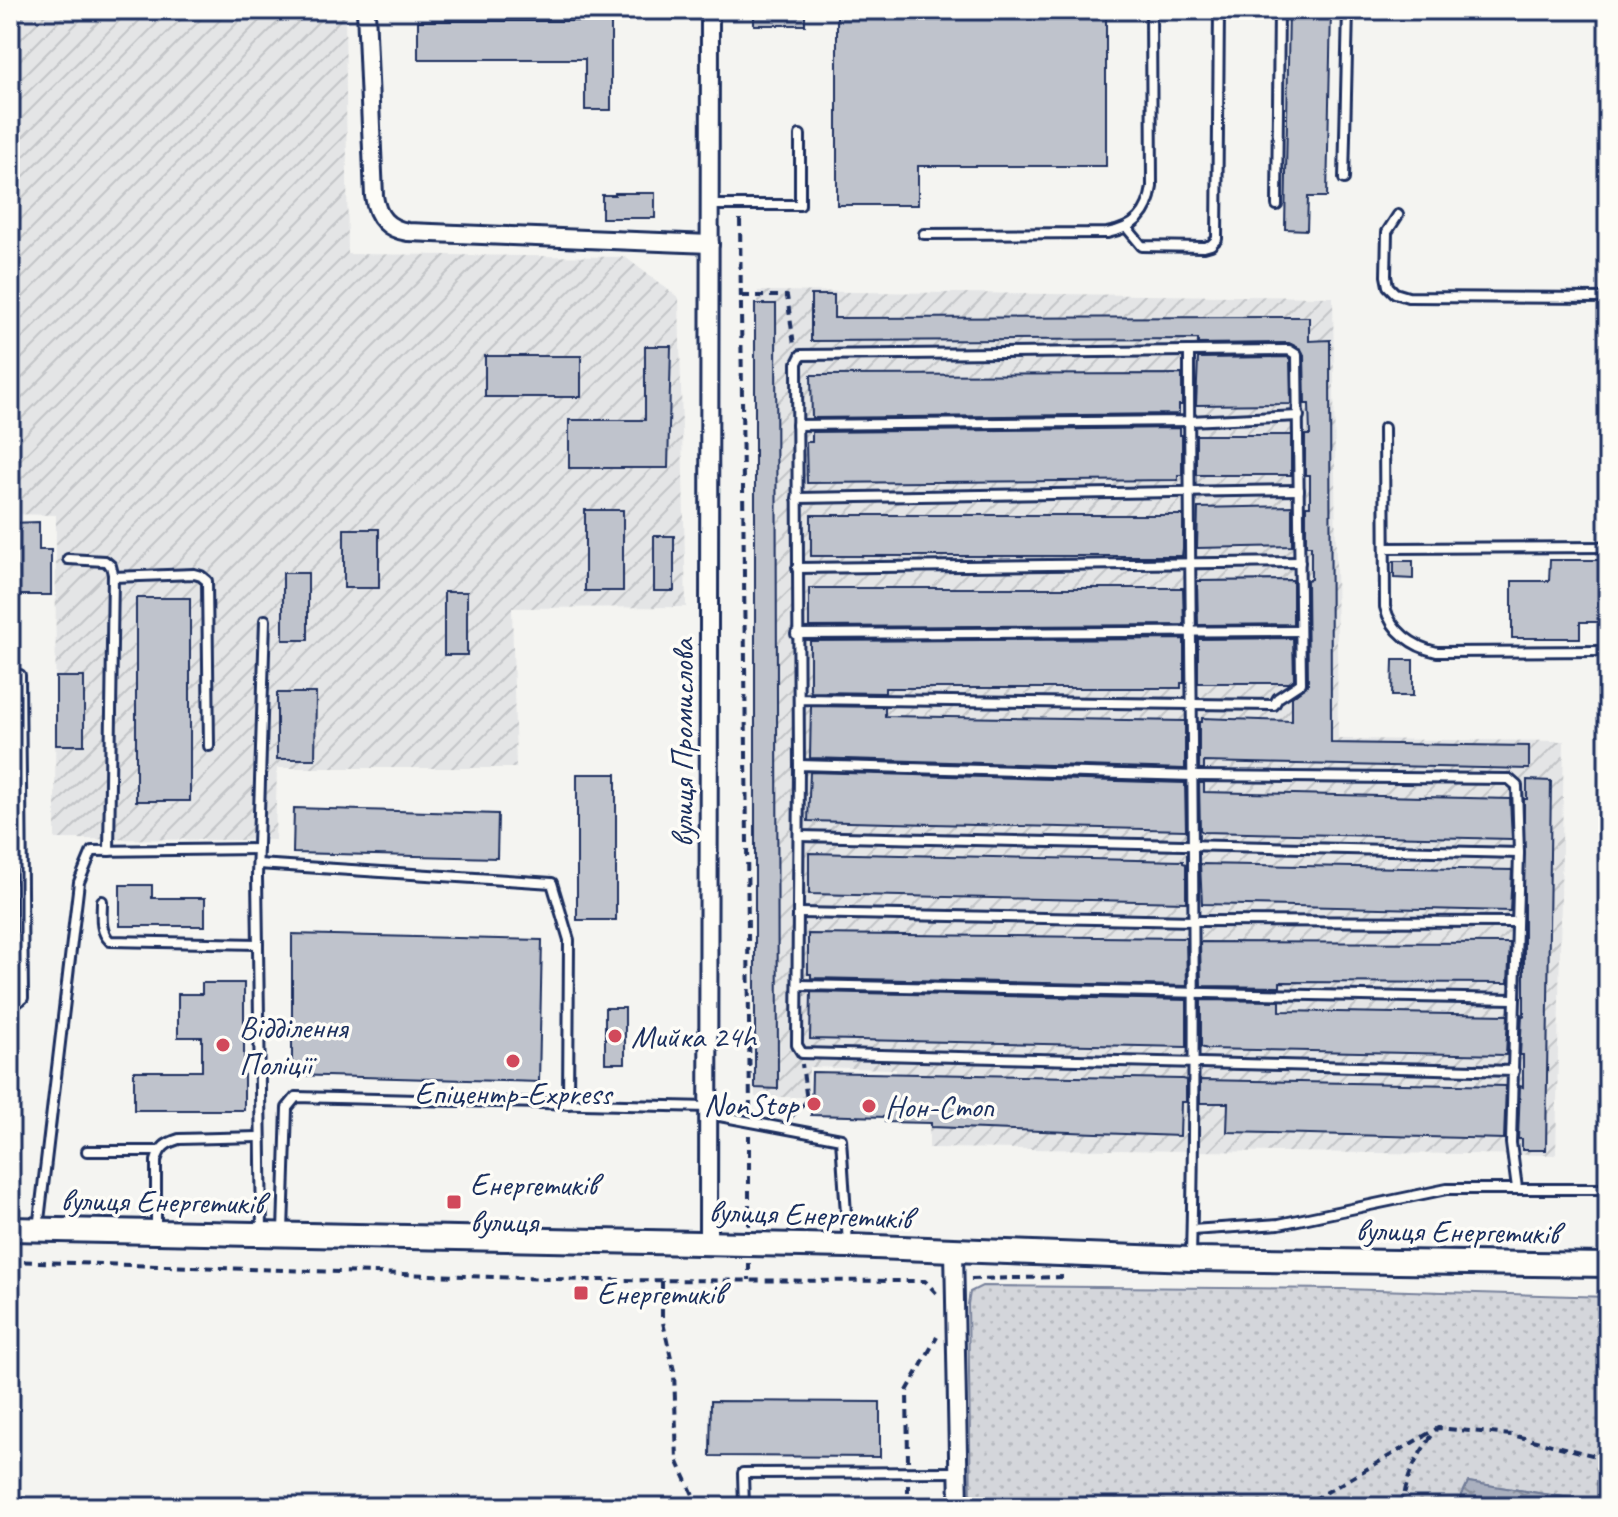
<svg xmlns="http://www.w3.org/2000/svg" width="1618" height="1517" font-family="Caveat,sans-serif">
	<style>
		.industrial { fill: url(#industrial-furrows) }
		.grass { fill: url(#grass-dots); stroke: #78829c; stroke-width: 2 }
		.water { fill: url(#water-ripples); stroke: #717c98; stroke-width: 2 }
		.building { fill: #bfc3cc; stroke: #1b2f5e; stroke-width: 2 }
		.lines { fill: none; stroke-linecap: round; stroke-linejoin: round }
		.service-casing { stroke: #1b2f5e; stroke-width: 14 }
		.minor-casing { stroke: #1b2f5e; stroke-width: 22 }
		.secondary-casing { stroke: #1b2f5e; stroke-width: 28 }
		.path { stroke: #1b2f5e; stroke-width: 4; stroke-dasharray: 8 6; stroke-linecap: butt }
		.service { stroke: #fdfcf7; stroke-width: 8 }
		.minor { stroke: #fdfcf7; stroke-width: 16 }
		.secondary { stroke: #fdfcf7; stroke-width: 22 }
		.poi-dot { fill: #d1495b; stroke: #fdfcf7; stroke-width: 3 }
		.labels { text-anchor: middle; stroke-width: 7; stroke-linejoin: round; paint-order: stroke }
		.street-label { font-size: 32px; fill: #1b2f5e; stroke: #fdfcf7 }
		.poi-label { font-size: 32px; fill: #1b2f5e; stroke: #fdfcf7; text-anchor: start }
	</style>
	<defs>
		<pattern id="industrial-furrows" width="10" height="10" patternUnits="userSpaceOnUse" patternTransform="scale(2)"><rect width="10" height="10" fill="#e4e5e6"/><path d="M-1 1l2-2M0 10L10 0M9 11l2-2" fill="none" stroke="#c3c5c8"/></pattern>
		<pattern id="grass-dots" width="8" height="8" patternUnits="userSpaceOnUse" patternTransform="scale(2)"><rect width="8" height="8" fill="#d4d6db"/><path d="M2 2h.1M6 6h.1" fill="none" stroke="#b5b8be" stroke-width="1.8" stroke-linecap="round"/></pattern>
		<pattern id="water-ripples" width="26" height="14" patternUnits="userSpaceOnUse" patternTransform="scale(2)"><rect width="26" height="14" fill="#aab0bf"/><path d="M2 4q2-2 4 0t4 0M15 11q2-2 4 0t4 0" fill="none" stroke="#8a909e"/></pattern>
	</defs>
	<rect width="100%" height="100%" fill="#f4f4f1"/>
	<filter id="ink" filterUnits="userSpaceOnUse"><feTurbulence type="fractalNoise" baseFrequency=".0125" numOctaves="2"/><feDisplacementMap in="SourceGraphic" scale="16" xChannelSelector="R" yChannelSelector="G"/><feConvolveMatrix kernelMatrix="1 2 1 2 8 2 1 2 1" color-interpolation-filters="sRGB"/></filter>
	<g filter="url(#ink)">
		<g class="industrial">
			<polygon points="10,10 345,10 348,254 625,257 679,298 686,607 512,608 516,768 277,768 275,840 55,839 56,515 10,514"/>
			<polygon points="758,291 1333,297 1338,739 1564,741 1556,1155 929,1148 929,1096 896,1095 896,1069 809,1067 808,1097 755,1097"/>
		</g>
		<polygon class="grass" points="982,1286 1342,1289 1608,1297 1608,1504 1469,1482 1456,1507 1245,1507 1109,1503 1108,1507 971,1507 968,1304 970,1292"/>
		<polygon class="water" points="1468,1482 1608,1504 1608,1507 1456,1507"/>
		<g class="building">
			<rect x="754" y="10" width="51" height="15"/>
			<polygon points="837,10 1106,10 1106,166 918,166 918,205 837,205"/>
			<polygon points="1289,10 1331,10 1327,197 1308,197 1307,230 1285,229"/>
			<polygon points="418,21 611,21 611,110 585,110 585,59 418,59"/>
			<polygon points="615,193 655,193 655,218 602,218 602,195 615,195"/>
			<polygon points="811,295 834,295 834,318 1309,317 1309,341 1330,340 1331,743 1529,746 1529,769 1204,762 1204,769 1199,769 1199,722 1202,722 1202,718 1292,721 1292,697 1308,684 1307,580 1311,579 1311,546 1306,546 1306,506 1310,506 1310,475 1305,475 1305,435 1310,435 1309,404 1305,404 1304,355 1301,349 1289,343 1198,344 1198,339 811,341"/>
			<polygon points="755,304 776,304 778,1089 755,1088"/>
			<polygon points="645,346 671,346 668,468 569,468 569,420 645,420"/>
			<rect x="485" y="356" width="96" height="41"/>
			<polygon points="1287,357 1290,359 1291,404 1196,405 1198,358"/>
			<polygon points="1182,374 1182,405 1179,405 1179,414 812,418 811,375"/>
			<polygon points="1180,428 1180,435 1182,435 1182,475 1178,475 1178,480 807,483 806,442 812,442 812,432"/>
			<rect x="1196" y="435" width="95" height="40"/>
			<polygon points="1292,506 1292,546 1197,548 1198,508"/>
			<rect x="585" y="510" width="38" height="81"/>
			<polygon points="811,515 1183,515 1183,548 1182,556 811,556"/>
			<polygon points="39,522 39,550 51,550 51,595 10,595 10,523"/>
			<rect x="344" y="529" width="35" height="59"/>
			<rect x="654" y="536" width="20" height="55"/>
			<polygon points="1550,560 1608,560 1608,622 1580,622 1580,638 1512,638 1512,581 1549,581"/>
			<polygon points="1394,561 1413,561 1413,579 1394,578"/>
			<rect x="283" y="573" width="25" height="67"/>
			<polygon points="1293,580 1293,624 1198,625 1197,581"/>
			<polygon points="809,588 1183,588 1184,625 809,627"/>
			<rect x="444" y="592" width="23" height="63"/>
			<rect x="136" y="598" width="54" height="203"/>
			<polygon points="1293,638 1294,679 1289,683 1198,683 1198,639"/>
			<polygon points="1184,639 1184,683 1181,683 1181,688 885,688 885,693 811,692 810,688 810,641"/>
			<polygon points="1393,660 1413,660 1413,696 1392,696"/>
			<rect x="56" y="677" width="28" height="68"/>
			<polygon points="277,693 316,693 315,759 277,759"/>
			<polygon points="811,706 885,707 885,716 1185,721 1185,769 810,758"/>
			<polygon points="810,772 1185,783 1186,830 808,821"/>
			<rect x="577" y="774" width="39" height="146"/>
			<polygon points="1527,780 1551,781 1546,1150 1522,1150 1522,1139 1518,1139 1520,1086 1523,1087 1523,1055 1520,1055 1522,1015 1524,1016 1524,799 1527,799"/>
			<polygon points="1199,783 1204,783 1204,792 1510,799 1512,839 1203,832 1200,830"/>
			<polygon points="294,808 498,814 497,858 293,853"/>
			<polygon points="809,853 1183,861 1183,863 1186,864 1186,902 809,894"/>
			<polygon points="1200,864 1512,870 1510,911 1202,904"/>
			<polygon points="120,885 152,885 152,898 205,898 205,926 120,926"/>
			<polygon points="292,934 542,940 539,1082 292,1075"/>
			<polygon points="808,934 1186,938 1187,986 811,978 811,974 808,974"/>
			<polygon points="1200,942 1510,943 1508,983 1280,982 1280,987 1201,986"/>
			<polygon points="202,983 244,983 244,1110 134,1110 134,1071 202,1071 202,1037 178,1037 178,994 202,994"/>
			<polygon points="811,992 1187,1000 1187,1047 810,1039"/>
			<polygon points="1201,1000 1280,1001 1280,1011 1508,1015 1506,1055 1207,1049 1201,1047"/>
			<rect x="605" y="1008" width="20" height="55"/>
			<polygon points="812,1072 1182,1079 1186,1080 1186,1102 1181,1102 1180,1136 931,1127 931,1123 885,1122 886,1117 811,1115"/>
			<polygon points="1200,1080 1506,1086 1504,1139 1227,1132 1228,1103 1200,1103"/>
			<polygon points="711,1401 880,1402 880,1457 710,1456"/>
		</g>
		<g class="lines">
			<defs>
				<g id="service">
					<polyline points="1344,179 1348,10"/>
					<polyline points="710,205 800,205 800,135"/>
					<polyline points="1277,205 1279,10"/>
					<polyline points="1398,215 1387,232 1386,276 1388,286 1395,293 1408,297 1608,298"/>
					<polyline points="1127,228 1142,246 1204,247 1211,245 1217,239 1219,10"/>
					<path d="M924,234L1107,233C1135,228 1148,214 1152,187L1151,10"/>
					<path d="M1189,351C1189,653 1198,955 1191,1258"/>
					<polyline points="797,425 1189,421 1299,416"/>
					<path d="M1384,428L1385,607C1391,631 1413,647 1437,652L1608,651"/>
					<polyline points="797,498 1299,490"/>
					<polyline points="1385,548 1608,547"/>
					<polyline points="68,559 105,561 111,566 113,574 109,851"/>
					<polyline points="797,568 1300,562"/>
					<polyline points="113,577 194,574 201,576 207,581 209,746"/>
					<polyline points="796,634 1300,631"/>
					<polyline points="10,675 20,675 23,998 10,1008"/>
					<polyline points="799,699 1274,705 1278,698 1301,683 1297,355 1289,350 801,355 797,363 799,765"/>
					<polyline points="800,836 1519,853"/>
					<polyline points="258,864 552,883 569,940 568,1104"/>
					<path d="M102,901C102,915 99,931 110,941L258,944"/>
					<polyline points="800,913 1195,921 1517,922"/>
					<polyline points="799,985 1514,999"/>
					<polyline points="1514,1071 802,1053 797,1045 799,765 1194,776 1509,779 1517,786 1519,853 1511,1143 1517,1188"/>
					<polyline points="709,1114 841,1139 848,1244"/>
					<polyline points="87,1151 159,1151"/>
					<polyline points="38,1229 79,882 92,851 258,849"/>
					<path d="M156,1230V1161C160,1147 166,1143 179,1139L259,1137"/>
					<polyline points="1192,1230 1279,1224 1447,1189 1608,1189"/>
					<polyline points="262,1231 257,877 265,620"/>
					<polyline points="283,1231 287,1108 296,1097 709,1107"/>
					<polyline points="744,1507 743,1473 958,1472"/>
				</g>
				<g id="minor">
					<path d="M366,10L374,196C377,217 387,229 408,232L710,244"/>
					<polyline points="708,1243 710,10"/>
					<polyline points="954,1250 959,1507"/>
				</g>
				<polyline id="secondary" points="10,1229 848,1246 1191,1259 1608,1265"/>
			</defs>
			<use href="#service" class="service-casing"/>
			<use href="#minor" class="minor-casing"/>
			<use href="#secondary" class="secondary-casing"/>
			<g class="path">
				<polyline points="740,219 750,1110"/>
				<polyline points="742,296 787,296 794,345"/>
				<polyline points="791,1117 807,1101 802,1064"/>
				<polyline points="749,1226 749,1135"/>
				<polyline points="10,1261 583,1280 925,1281 937,1294"/>
				<polyline points="749,1263 749,1280"/>
				<polyline points="971,1279 1066,1277"/>
				<polyline points="662,1281 662,1318 674,1371 677,1460 695,1499 696,1507"/>
				<polyline points="908,1461 907,1391 937,1337"/>
				<polyline points="908,1485 908,1507"/>
				<polyline points="1301,1507 1438,1428 1512,1435 1608,1459"/>
				<path d="M1403,1507C1405,1476 1418,1454 1436,1430"/>
			</g>
			<use href="#service" class="service"/>
			<use href="#minor" class="minor"/>
			<use href="#secondary" class="secondary"/>
		</g>
	</g>
	<g class="poi-dot">
		<circle cx="615" cy="1036" r="8"/>
		<circle cx="223" cy="1045" r="8"/>
		<circle cx="513" cy="1061" r="8"/>
		<circle cx="814" cy="1104" r="8"/>
		<circle cx="869" cy="1106" r="8"/>
		<rect x="446" y="1194" width="16" height="16" rx="4"/>
		<rect x="573" y="1285" width="16" height="16" rx="4"/>
	</g>
	<g class="labels">
		<g class="street-label">
			<text transform="translate(682 743) rotate(-90)" y="11">вулиця Промислова</text>
			<text transform="translate(162 1201) rotate(1)" y="11">вулиця Енергетиків</text>
			<text transform="translate(810 1214) rotate(2)" y="11">вулиця Енергетиків</text>
			<text transform="translate(1457 1231) rotate(1)" y="11">вулиця Енергетиків</text>
		</g>
		<g class="poi-label">
			<text x="239" y="1038">Відділення<tspan x="239" dy="37">Поліції</tspan></text>
			<text x="631" y="1047">Мийка 24һ</text>
			<text x="513" y="1104" text-anchor="middle">Епіцентр-Express</text>
			<text x="798" y="1115" text-anchor="end">NonStop</text>
			<text x="885" y="1117">Нон-Стоп</text>
			<text x="470" y="1195">Енергетиків<tspan x="470" dy="37">вулиця</tspan></text>
			<text x="597" y="1304">Енергетиків</text>
		</g>
	</g>
	<rect width="1618" height="1517" fill="none" stroke="#fdfcf7" stroke-width="40"/>
	<rect x="20" y="20" width="1578" height="1477" fill="none" stroke="#1b2f5e" stroke-width="3" filter="url(#ink)"/>
</svg>
